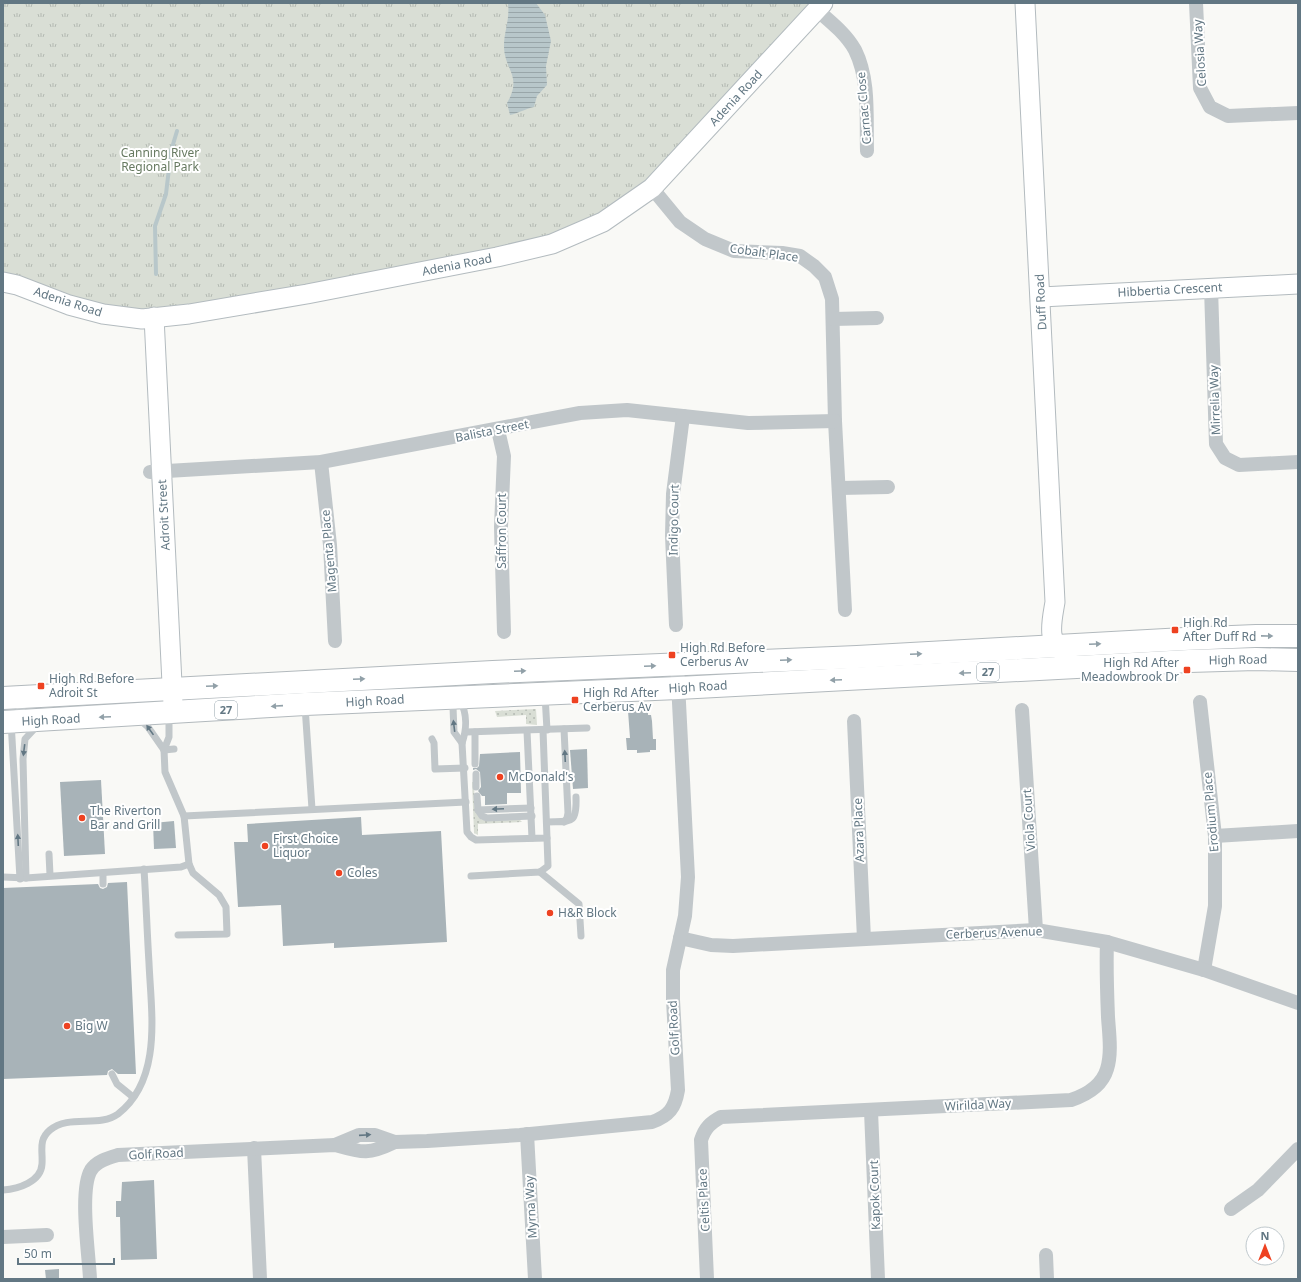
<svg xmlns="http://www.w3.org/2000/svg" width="1301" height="1282" font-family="'Noto Sans',sans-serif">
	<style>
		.grass { fill: url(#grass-dots) }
		.park { fill: url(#park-tufts) }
		.water { fill: url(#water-rules) }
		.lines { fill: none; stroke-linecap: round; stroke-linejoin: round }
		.stream { stroke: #b8c7ca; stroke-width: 4 }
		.building { fill: #a8b3b8 }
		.secondary-casing { stroke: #b3bbbf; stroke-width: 21 }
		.primary-casing { stroke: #b2b9bd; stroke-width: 24 }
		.lane { stroke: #c1c7ca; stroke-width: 7 }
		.street { stroke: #c1c7ca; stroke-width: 14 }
		.secondary { stroke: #fff; stroke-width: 19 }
		.primary { stroke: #fff; stroke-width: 22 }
		.oneway { fill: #91a0a8 }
		.oneway2 { fill: #627783 }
		.poi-dot { fill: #ee4221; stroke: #fff; stroke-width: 1.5 }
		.labels { text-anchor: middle; stroke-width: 4; stroke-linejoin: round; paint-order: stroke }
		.shield { fill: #fff; stroke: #91a0a8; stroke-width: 1 }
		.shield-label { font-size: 11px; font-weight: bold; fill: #627783 }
		.street-label { font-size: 12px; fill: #627783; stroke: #fff }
		.park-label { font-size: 12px; fill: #677a61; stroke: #fff }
		.poi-label { font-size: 12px; fill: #627783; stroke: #fff; text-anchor: start }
	</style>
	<defs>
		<pattern id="grass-dots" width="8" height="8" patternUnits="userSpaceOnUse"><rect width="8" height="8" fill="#d9ded5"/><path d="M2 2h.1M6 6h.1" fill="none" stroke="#b3b9b2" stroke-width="1.8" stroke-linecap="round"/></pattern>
		<pattern id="park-tufts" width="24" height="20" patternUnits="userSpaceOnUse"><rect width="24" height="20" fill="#d9ded5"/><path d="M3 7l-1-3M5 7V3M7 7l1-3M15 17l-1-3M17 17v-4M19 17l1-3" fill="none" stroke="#b3b9b2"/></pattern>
		<pattern id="water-rules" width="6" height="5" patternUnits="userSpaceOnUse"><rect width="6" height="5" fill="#b8c7ca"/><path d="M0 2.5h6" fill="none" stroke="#99a6a9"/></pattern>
	</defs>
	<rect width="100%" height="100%" fill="#f9f9f6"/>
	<g class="grass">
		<polygon points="536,709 537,725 526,724 526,715 497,717 495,711"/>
		<polygon points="472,782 474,782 475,810 482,820 520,820 522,822 478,824 478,835 474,833"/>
	</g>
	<polygon class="park" points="3,3 820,3 667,174 544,246 168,318 3,286"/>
	<path class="water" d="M508,3H536L545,15L551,41L546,66L547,85L537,96L534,107C525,109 519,113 510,115L507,103C523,76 504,70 504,46C504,31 510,20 508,3Z"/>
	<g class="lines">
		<polyline class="stream" points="156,274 155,226 166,194 171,151 177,131"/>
	</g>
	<g class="building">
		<polygon points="648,710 648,715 651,715 652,721 653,739 656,739 656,750 650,750 650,752 637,753 637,750 627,750 626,738 630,738 628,711"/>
		<polygon points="587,749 588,788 573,789 570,750"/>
		<polygon points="520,752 521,793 507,793 507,804 485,805 485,796 482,796 478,791 481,787 480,772 476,769 473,770 473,768 477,768 479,766 480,754"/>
		<polygon points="101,780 105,854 64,856 60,782"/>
		<polygon points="361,817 362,835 441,831 447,942 334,948 334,943 283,946 281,905 238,907 234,842 248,842 247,824"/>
		<polygon points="174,821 176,848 154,849 153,823"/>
		<polygon points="127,882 136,1074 118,1074 112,1069 108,1071 107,1075 3,1079 3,888 98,884 100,888 103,889 107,887 108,883"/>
		<polygon points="154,1180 157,1259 121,1260 120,1217 116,1217 116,1201 121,1201 122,1182"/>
		<polygon points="59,1269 59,1279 46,1279 45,1270"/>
	</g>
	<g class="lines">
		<defs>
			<g id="secondary">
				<path d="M1025,3L1055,602C1052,621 1045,644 1067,654"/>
				<polyline points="3,282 17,285 69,305 103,314 142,319 189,314 307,294 497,257 552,244 603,222 652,188 823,3"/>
				<polyline points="1041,297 1298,284"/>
				<polyline points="154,317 173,704"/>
			</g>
			<g id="primary">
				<polyline points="3,698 493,672 857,657 1184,639 1256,636 1298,636"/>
				<polyline points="3,722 305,704 678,688 1189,661 1256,659 1298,660"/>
			</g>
		</defs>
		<use href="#secondary" class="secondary-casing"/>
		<use href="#primary" class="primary-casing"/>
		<g class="lane">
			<polyline points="545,695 547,730"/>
			<path d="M460,700C467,713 467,729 462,743L467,832L471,837L476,840L547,838L543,730"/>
			<polyline points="455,701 453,707 454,732 462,743"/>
			<polyline points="305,706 312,809"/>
			<polyline points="172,715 169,723 169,737 164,750 165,772 184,816 189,864 193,873 219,895 226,907 227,934 178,935"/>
			<polyline points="139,719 148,727 164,750"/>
			<polyline points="564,729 568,813 567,818 564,822"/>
			<polyline points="527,731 532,838"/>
			<polyline points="466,732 587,728"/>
			<polyline points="475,732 475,764"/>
			<polyline points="432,739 434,743 435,769 465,768"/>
			<polyline points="164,750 174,749"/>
			<polyline points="476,774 476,787"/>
			<polyline points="477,796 478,810 531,808"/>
			<polyline points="478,810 482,816 487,818 532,816"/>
			<polyline points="184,816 466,802"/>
			<path d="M547,822C571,821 577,825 576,797"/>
			<polyline points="49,854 50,875"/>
			<polyline points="540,872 579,904 581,936"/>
			<polyline points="103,873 103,884"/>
			<polyline points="471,876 540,872 548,866 547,838"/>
			<polyline points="3,877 26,878 181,867 189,864"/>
			<polyline points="26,878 23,759 25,739 37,726"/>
			<polyline points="20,879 11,721 27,701"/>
			<polyline points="112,1074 117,1084 133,1097"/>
			<path d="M3,1190C18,1189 41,1182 42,1164C43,1151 38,1140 50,1130C69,1114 99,1128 118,1114C163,1079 151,1011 149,963C147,931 146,900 144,869"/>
		</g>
		<g class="street">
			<polyline points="1196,3 1200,88 1210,107 1228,116 1298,113"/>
			<path d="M817,10C831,22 846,34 855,50C870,80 866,118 867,151"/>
			<polyline points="652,188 680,222 705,239 734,251 782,253 800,256 814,266 825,277 832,299 835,421 845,610"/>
			<polyline points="1211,288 1216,444 1225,458 1239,465 1298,462"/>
			<polyline points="833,319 877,318"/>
			<polyline points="498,430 504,456 501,527 504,632"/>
			<polyline points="321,462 330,545 335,641"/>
			<polyline points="150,472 321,462 580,413 627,410 748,423 835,421"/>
			<polyline points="840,488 888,487"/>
			<polyline points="676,625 672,536 673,494 683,416"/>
			<polyline points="1200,702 1215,836 1215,906 1204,970"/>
			<polyline points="1022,710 1036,930"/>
			<polyline points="854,721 864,939"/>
			<polyline points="1215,836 1298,831"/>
			<polyline points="680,938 711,945 733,946 1036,930 1107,942 1204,970 1298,1003"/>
			<polyline points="871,1111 878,1279"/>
			<polyline points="527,1134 535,1279"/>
			<path d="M335,1145L359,1135H375L395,1142L427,1141L520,1135L652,1122C669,1116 675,1108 678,1090L673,1000V970L685,916L688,877L677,664"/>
			<polyline points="254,1148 260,1279"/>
			<polyline points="1231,1209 1258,1190 1298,1149"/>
			<polyline points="3,1237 47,1235"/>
			<polyline points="1046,1255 1047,1279"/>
			<path d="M90,1279C89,1255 79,1190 91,1170C97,1161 108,1158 118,1155L335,1145C363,1153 368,1155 395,1142"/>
			<path d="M707,1279L701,1140C705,1128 710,1123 721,1117L1071,1100C1086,1095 1102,1086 1107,1069C1112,1053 1109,1033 1108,1017C1107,992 1106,967 1107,942"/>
		</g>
		<use href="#secondary" class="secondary"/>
		<use href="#primary" class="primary"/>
	</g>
	<defs><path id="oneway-solid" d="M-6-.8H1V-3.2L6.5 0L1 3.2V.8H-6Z"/></defs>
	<g class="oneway">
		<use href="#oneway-solid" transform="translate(1267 636) rotate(1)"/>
		<use href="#oneway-solid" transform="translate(1095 644) rotate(-3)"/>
		<use href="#oneway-solid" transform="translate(916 654) rotate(-3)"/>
		<use href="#oneway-solid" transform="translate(786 660) rotate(-2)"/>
		<use href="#oneway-solid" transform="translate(650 666) rotate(-3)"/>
		<use href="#oneway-solid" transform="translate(520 671) rotate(-3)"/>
		<use href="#oneway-solid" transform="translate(965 673) rotate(177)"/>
		<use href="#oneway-solid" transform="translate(359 679) rotate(-3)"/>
		<use href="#oneway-solid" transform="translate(836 680) rotate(177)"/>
		<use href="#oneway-solid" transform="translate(212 686) rotate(-3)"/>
		<use href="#oneway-solid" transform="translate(277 706) rotate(176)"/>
		<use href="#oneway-solid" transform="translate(105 717) rotate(177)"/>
	</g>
	<g class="oneway2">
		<use href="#oneway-solid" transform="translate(454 726) rotate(-97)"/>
		<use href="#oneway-solid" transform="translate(150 730) rotate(-125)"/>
		<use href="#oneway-solid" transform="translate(24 750) rotate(97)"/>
		<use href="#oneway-solid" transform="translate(565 756) rotate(-93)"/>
		<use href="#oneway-solid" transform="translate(498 809) rotate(178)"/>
		<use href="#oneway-solid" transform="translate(18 840) rotate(-93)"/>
		<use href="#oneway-solid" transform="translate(365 1135) rotate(-4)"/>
	</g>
	<g class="poi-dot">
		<rect x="1171" y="626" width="8" height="8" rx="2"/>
		<rect x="668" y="651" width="8" height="8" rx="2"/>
		<rect x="1183" y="666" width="8" height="8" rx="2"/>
		<rect x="37" y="682" width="8" height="8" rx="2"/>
		<rect x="571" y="696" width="8" height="8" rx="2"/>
		<circle cx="500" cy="777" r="4"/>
		<circle cx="82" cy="818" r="4"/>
		<circle cx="265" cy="846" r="4"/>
		<circle cx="339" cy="873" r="4"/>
		<circle cx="550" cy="913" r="4"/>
		<circle cx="67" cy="1026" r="4"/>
	</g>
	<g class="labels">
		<g class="shield">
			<rect x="977" y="663" width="22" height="18" rx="3"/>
			<rect x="215" y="701" width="22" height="18" rx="3"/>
		</g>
		<g class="shield-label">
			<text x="988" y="676">27</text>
			<text x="226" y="714">27</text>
		</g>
		<g class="street-label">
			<text transform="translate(1200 53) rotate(-94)" y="4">Celosia Way</text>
			<text transform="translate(736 98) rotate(-47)" y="4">Adenia Road</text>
			<text transform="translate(864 108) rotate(-95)" y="4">Carnac Close</text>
			<text transform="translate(764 253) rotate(8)" y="4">Cobalt Place</text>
			<text transform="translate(457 265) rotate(-11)" y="4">Adenia Road</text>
			<text transform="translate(1170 290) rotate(-3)" y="4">Hibbertia Crescent</text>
			<text transform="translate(68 302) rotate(18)" y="4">Adenia Road</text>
			<text transform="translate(1041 302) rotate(-93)" y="4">Duff Road</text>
			<text transform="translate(1215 400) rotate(-92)" y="4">Mirrelia Way</text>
			<text transform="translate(492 431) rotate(-11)" y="4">Balista Street</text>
			<text transform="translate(164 515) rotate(-93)" y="4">Adroit Street</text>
			<text transform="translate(674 520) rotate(-89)" y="4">Indigo Court</text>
			<text transform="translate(502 531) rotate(-90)" y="4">Saffron Court</text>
			<text transform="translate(329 551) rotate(-95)" y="4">Magenta Place</text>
			<text transform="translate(1238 660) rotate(-1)" y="4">High Road</text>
			<text transform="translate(698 687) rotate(-3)" y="4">High Road</text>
			<text transform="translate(375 701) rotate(-3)" y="4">High Road</text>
			<text transform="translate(51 720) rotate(-3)" y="4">High Road</text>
			<text transform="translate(1211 812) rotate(-95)" y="4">Erodium Place</text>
			<text transform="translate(1029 820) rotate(-94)" y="4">Viola Court</text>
			<text transform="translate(859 830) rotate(-92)" y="4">Azara Place</text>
			<text transform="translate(994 933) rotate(-2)" y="4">Cerberus Avenue</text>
			<text transform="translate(674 1028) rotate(-93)" y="4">Golf Road</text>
			<text transform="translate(978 1105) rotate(-3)" y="4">Wirilda Way</text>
			<text transform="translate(156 1154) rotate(-3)" y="4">Golf Road</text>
			<text transform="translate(875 1195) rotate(-92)" y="4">Kapok Court</text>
			<text transform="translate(704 1200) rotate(-93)" y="4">Celtis Place</text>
			<text transform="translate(531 1207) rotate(-93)" y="4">Myrna Way</text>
		</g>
		<g class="park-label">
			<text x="160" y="157">Canning River<tspan x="160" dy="14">Regional Park</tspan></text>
		</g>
		<g class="poi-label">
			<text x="1183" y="627">High Rd<tspan x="1183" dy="14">After Duff Rd</tspan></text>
			<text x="680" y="652">High Rd Before<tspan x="680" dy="14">Cerberus Av</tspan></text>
			<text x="1179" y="667" text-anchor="end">High Rd After<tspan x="1179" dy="14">Meadowbrook Dr</tspan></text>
			<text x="49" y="683">High Rd Before<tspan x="49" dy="14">Adroit St</tspan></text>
			<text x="583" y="697">High Rd After<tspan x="583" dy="14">Cerberus Av</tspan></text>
			<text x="508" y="781">McDonald's</text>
			<text x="90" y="815">The Riverton<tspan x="90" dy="14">Bar and Grill</tspan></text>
			<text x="273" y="843">First Choice<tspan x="273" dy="14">Liquor</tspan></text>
			<text x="347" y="877">Coles</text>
			<text x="558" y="917">H&amp;R Block</text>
			<text x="75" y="1030">Big W</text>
		</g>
	</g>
	<rect width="1301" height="1282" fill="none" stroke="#627783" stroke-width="8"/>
	<g transform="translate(1265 1246)"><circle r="19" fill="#ffffff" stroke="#c0c9cd"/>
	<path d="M0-3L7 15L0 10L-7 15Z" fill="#ee4221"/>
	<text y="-6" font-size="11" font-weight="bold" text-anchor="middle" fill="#627783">N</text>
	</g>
	<path d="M18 1258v6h96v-6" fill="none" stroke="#627783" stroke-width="2"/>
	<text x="24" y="1258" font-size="12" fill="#627783" stroke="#ffffff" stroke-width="3" paint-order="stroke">50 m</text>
</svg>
